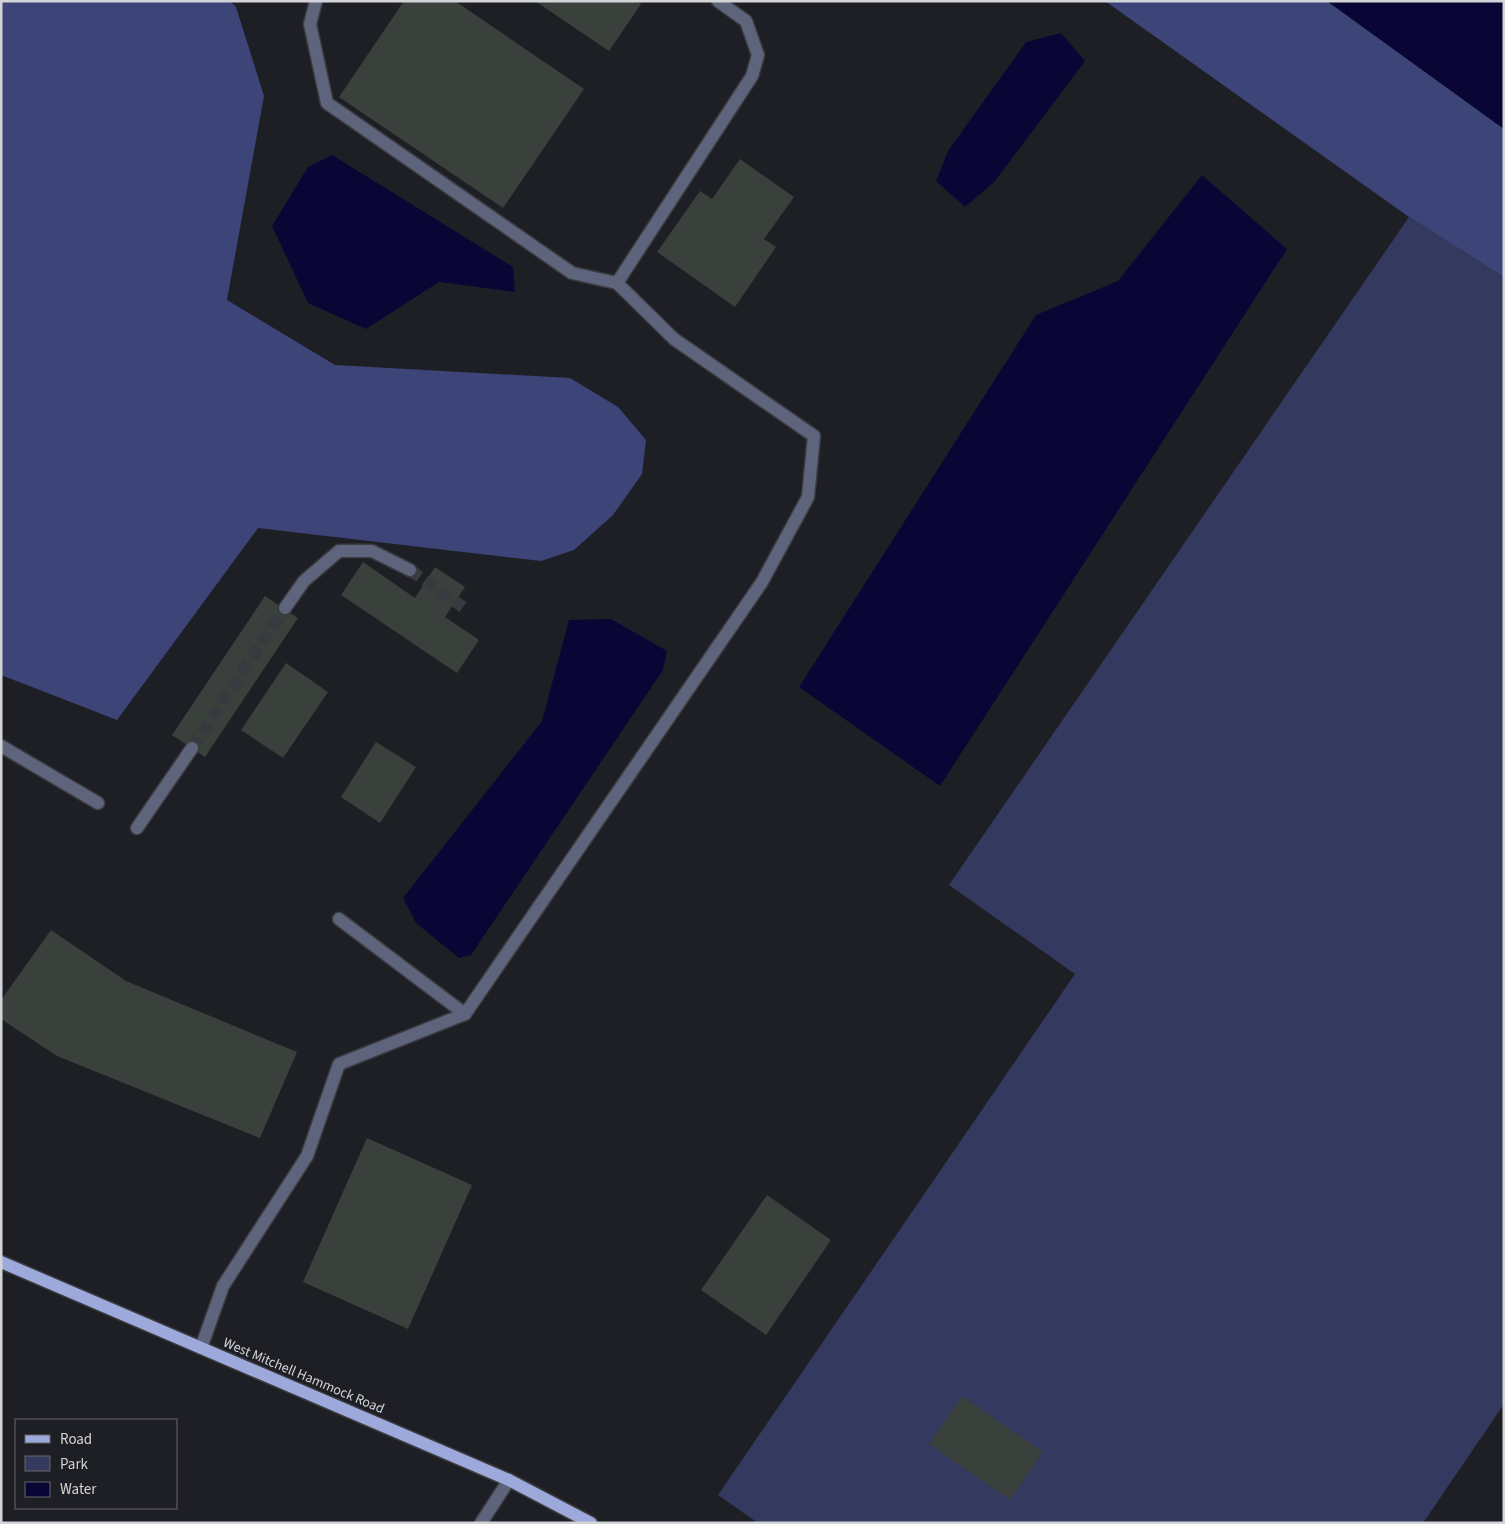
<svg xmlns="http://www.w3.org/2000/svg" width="1505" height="1524" font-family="'Source Sans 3',sans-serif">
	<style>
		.green { fill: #343a5f }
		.forest { fill: #3d4477 }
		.water { fill: #090635 }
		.building { fill: #3a403b }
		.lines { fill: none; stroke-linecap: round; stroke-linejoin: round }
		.minor-tunnel { stroke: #393a40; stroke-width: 12; stroke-dasharray: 12 6; stroke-linecap: butt }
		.minor-casing { stroke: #3b3c42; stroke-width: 15 }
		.major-casing { stroke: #3b3c42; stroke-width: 15 }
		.minor { stroke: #5e647c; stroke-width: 12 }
		.major { stroke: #9ea9db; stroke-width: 12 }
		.labels { text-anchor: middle; stroke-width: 5; stroke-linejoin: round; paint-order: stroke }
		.street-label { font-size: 14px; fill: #d3d4d8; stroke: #1e1f25 }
	</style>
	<rect width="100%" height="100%" fill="#1e1f25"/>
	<polygon class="green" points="1409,217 1504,277 1504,1404 1423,1523 758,1523 718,1495 1075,974 949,885"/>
	<g class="forest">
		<polygon points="1,1 230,1 236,7 264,96 227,300 335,365 570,378 618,407 646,440 642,474 613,515 574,550 541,561 258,528 117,720 1,675"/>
		<polygon points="1105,1 1327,1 1504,129 1504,277 1409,217"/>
	</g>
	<g class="water">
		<polygon points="1327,1 1504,1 1504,129"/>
		<polygon points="1061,33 1085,61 995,181 965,207 936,181 948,151 1026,42"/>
		<polygon points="332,155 513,267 515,292 439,282 366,329 308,303 272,226 308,167"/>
		<polygon points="1202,175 1287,249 940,786 799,687 1036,315 1118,281"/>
		<polygon points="611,619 667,651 663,670 471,955 459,958 416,923 403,898 542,721 569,620"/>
	</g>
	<g class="building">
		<polygon points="404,1 455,1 584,89 503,208 339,97"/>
		<polygon points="535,1 637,1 641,4 609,51"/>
		<polygon points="740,159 794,197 764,239 776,247 735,307 657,252 700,191 712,199"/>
		<polygon points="363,562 415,598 435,567 465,587 445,617 479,640 457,673 341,595"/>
		<polygon points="265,596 298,618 205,757 172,735"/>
		<polygon points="286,663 328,692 283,758 241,730"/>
		<polygon points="376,742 416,767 380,823 341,797"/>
		<polygon points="51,930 126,981 297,1052 260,1138 57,1056 1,1019 1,1000"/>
		<polygon points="367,1138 472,1185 408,1329 303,1282"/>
		<polygon points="767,1195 831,1240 766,1335 701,1290"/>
		<polygon points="962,1396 1043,1452 1010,1500 929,1444"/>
	</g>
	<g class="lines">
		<g class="minor-tunnel">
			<polyline points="410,570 463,607"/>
			<polyline points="192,748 285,608"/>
		</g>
		<defs>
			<g id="minor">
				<polyline points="617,283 752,76 758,55 746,21 718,1"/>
				<polyline points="285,608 304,581 339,551 372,551 410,570"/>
				<polyline points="1,746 98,803"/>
				<polyline points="137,828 192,748"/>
				<polyline points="339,919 465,1014"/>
				<polyline points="201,1348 223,1286 307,1156 339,1064 465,1014 762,582 808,497 814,436 674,339 617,283 572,273 327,103 310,24 316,1"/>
				<polyline points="481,1523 509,1480"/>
			</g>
			<polyline id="major" points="1,1262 509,1480 591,1523"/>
		</defs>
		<use href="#minor" class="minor-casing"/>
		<use href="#major" class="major-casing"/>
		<use href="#minor" class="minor"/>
		<use href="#major" class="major"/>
	</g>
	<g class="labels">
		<g class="street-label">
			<text transform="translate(304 1375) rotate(23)" y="5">West Mitchell Hammock Road</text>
		</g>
	</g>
	<rect width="1505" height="1524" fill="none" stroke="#d3d4d8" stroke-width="5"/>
	<rect x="15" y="1419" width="162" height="90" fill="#1e1f25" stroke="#66676d"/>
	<rect x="25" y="1435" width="25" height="8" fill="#9ea9db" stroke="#66676d"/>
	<text x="60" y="1444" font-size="15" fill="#d3d4d8">Road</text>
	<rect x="25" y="1456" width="25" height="15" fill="#343a5f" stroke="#66676d"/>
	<text x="60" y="1469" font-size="15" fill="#d3d4d8">Park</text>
	<rect x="25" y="1482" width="25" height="15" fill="#090635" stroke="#66676d"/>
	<text x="60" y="1494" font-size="15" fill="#d3d4d8">Water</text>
</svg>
